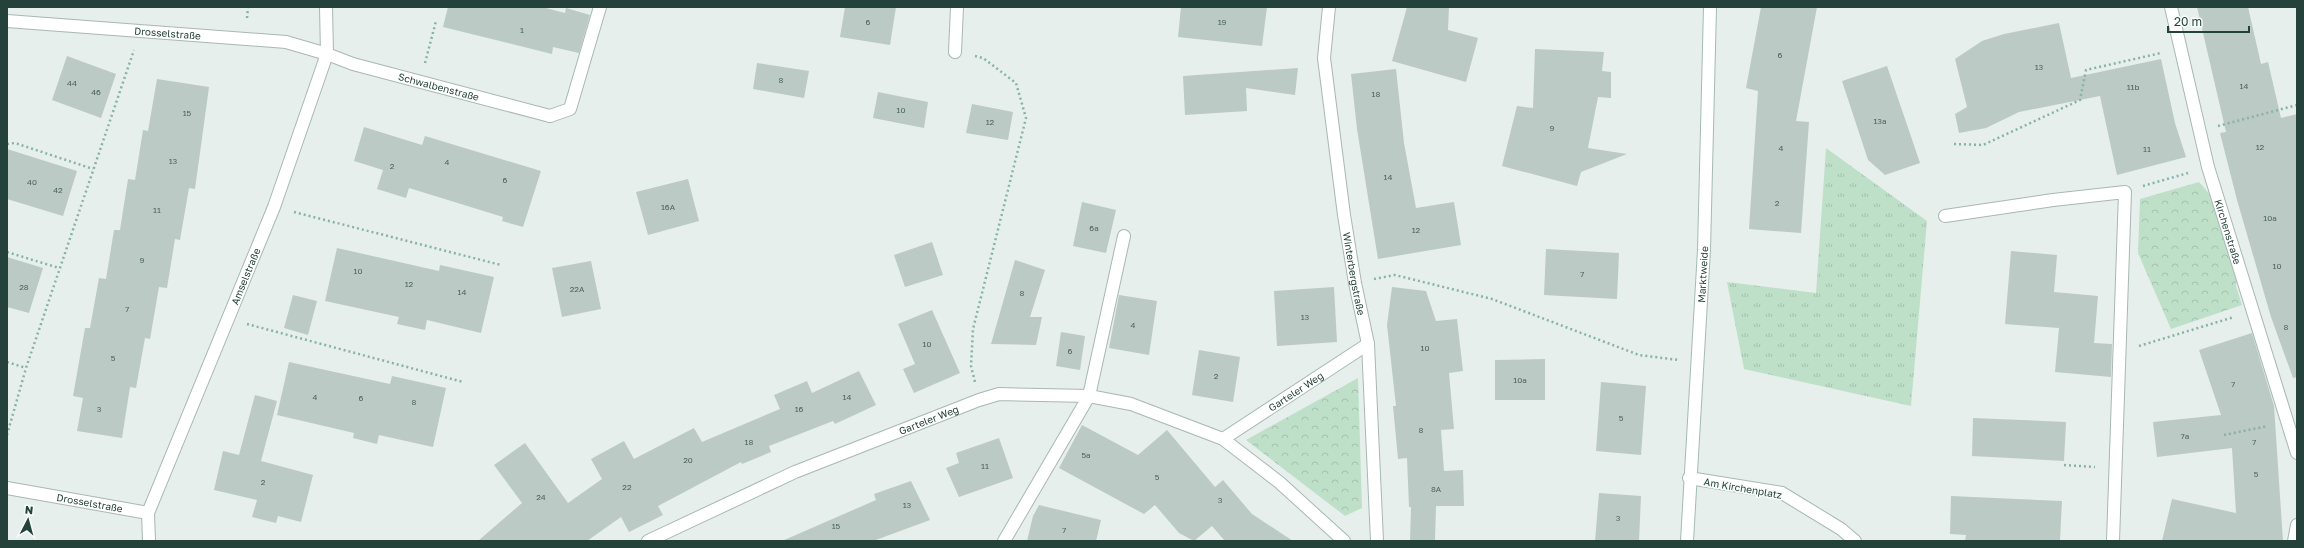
<svg xmlns="http://www.w3.org/2000/svg" width="2304" height="548" viewBox="0 0 2304 548" font-family="'Golos Text',sans-serif">
<style>
.grass{fill:url(#grass-tufts)}
.forest{fill:url(#forest-crowns)}
.building{fill:#bbcac4}
.lines{fill:none;stroke-linecap:round;stroke-linejoin:round}
.lane-casing{stroke:#a8b8b2;stroke-width:14}
.street-casing{stroke:#a8b8b2;stroke-width:14}
.secondary-casing{stroke:#a4bbb3;stroke-width:14}
.path{stroke:#86b3a5;stroke-width:2.5;stroke-dasharray:2 3;stroke-linecap:butt}
.lane{stroke:#fff;stroke-width:12}
.street{stroke:#fff;stroke-width:12}
.secondary{stroke:#fff;stroke-width:12}
.labels{text-anchor:middle;stroke-width:3.5;stroke-linejoin:round;paint-order:stroke}
.number-label{font-size:8px;fill:#4a645c}
.street-label{font-size:10px;fill:#24423a;stroke:#f7fbf9}
</style>
<defs>
<pattern id="grass-tufts" width="24" height="20" patternUnits="userSpaceOnUse"><rect width="24" height="20" fill="#bfe0c8"/><path d="M3 7l-1-3M5 7V3M7 7l1-3M15 17l-1-3M17 17v-4M19 17l1-3" fill="none" stroke="#a4c1ad"/></pattern>
<pattern id="forest-crowns" width="20" height="18" patternUnits="userSpaceOnUse"><rect width="20" height="18" fill="#bfe0c8"/><path d="M2 6a3 3 0 1 1 6 0M12 15a3 3 0 1 1 6 0" fill="none" stroke="#a4c1ad"/></pattern>
</defs>
<rect width="100%" height="100%" fill="#e6efeb"/>
<!-- grass -->
<path class="grass" d="M1826,148L1927,221L1911,406L1744,369L1727,282L1816,293Z"/>
<!-- forest -->
<path class="forest" d="M2199,182L2213,198L2237,274L2236,286L2242,305L2171,329L2138,253L2140,199Z
M1358,378L1362,508L1345,516L1246,440Z"/>
<!-- building -->
<path class="building" d="M448,7H542L565,13L566,8L590,15L579,53L553,47L552,54L443,27Z
M845,7H896L890,45L840,37Z
M1181,7H1267L1262,46L1178,37Z
M1407,7H1449L1448,30L1478,38L1466,82L1392,61Z
M1761,7H1817L1796,121L1809,122L1801,233L1749,229L1758,91L1746,88Z
M2197,7H2248L2261,64L2268,62L2281,118L2297,114V377L2293,378L2271,317L2237,200L2220,133L2226,132Z
M2059,23L2071,78L2161,59L2175,123L2186,157L2117,175L2100,96L2019,112L1986,128L1959,133L1955,114L1967,107L1955,59L1982,41L2004,34Z
M1535,49L1604,52L1602,71L1611,72V98L1598,97L1588,148L1627,154L1581,172L1577,186L1502,166L1517,106L1533,108Z
M67,56L116,74L101,118L52,100Z
M757,63L809,71L804,98L753,89Z
M1887,66L1920,163L1885,175L1868,160L1842,81Z
M1298,68L1295,95L1246,88L1247,111L1185,115L1183,76Z
M1396,69L1404,143L1416,208L1454,202L1461,245L1378,259L1357,129L1351,74Z
M157,79L209,87L195,189L189,188L180,240L175,239L167,288L159,287L150,339L145,338L136,388L130,387L122,438L77,431L83,398L73,396L85,328H90L99,278L106,279L114,230H120L128,179L135,180L143,130L148,131Z
M878,92L928,102L924,128L873,118Z
M972,104L1013,112L1008,140L966,133Z
M364,127L422,145L425,136L541,171L523,227L502,221L503,217L409,188L406,198L377,189L383,170L354,161Z
M7,149L77,171L63,216L7,199Z
M688,179L699,221L648,235L636,192Z
M1082,202L1116,210L1106,253L1073,246Z
M932,242L943,275L905,287L894,255Z
M337,248L439,271L440,265L494,277L481,333L427,320L425,330L397,324L399,317L325,301Z
M1546,249L1619,253L1617,299L1544,295Z
M2011,251L2057,255L2054,292L2098,296L2094,343L2112,344L2111,377L2055,372L2059,328L2005,324Z
M7,257L43,268L29,313L7,307Z
M1015,260L1045,270L1030,317H1042L1036,345L991,344Z
M591,261L601,309L562,317L552,268Z
M1334,287L1337,342L1277,346L1274,291Z
M1392,287L1426,291L1436,321L1457,319L1463,371L1449,373L1454,429L1441,430L1444,471L1463,470L1464,506H1436L1435,541H1410L1411,507H1409L1407,458L1398,459L1393,406H1396L1387,325Z
M293,295L317,301L308,335L284,328Z
M1119,295L1157,301L1149,355L1109,348Z
M932,310L960,373L914,393L903,369L915,364L898,324Z
M1061,332L1085,336L1080,370L1056,366Z
M2252,333L2274,406L2283,541H2162L2172,499L2236,513L2232,448L2157,457L2153,422L2221,415L2199,350Z
M1199,350L1240,357L1233,402L1192,395Z
M1545,359V400H1495V360Z
M289,362L390,384L392,376L446,388L433,447L379,435L377,444L353,438L354,433L277,415Z
M859,371L876,405L835,424L833,421L769,446L771,452L742,464L741,462L658,506L663,515L629,532L621,517L587,541H478L522,503L494,465L525,443L568,503L602,479L591,459L624,441L634,459L694,428L702,442L780,409L774,395L807,381L812,393Z
M1601,382L1646,386L1641,455L1596,451Z
M255,395L277,401L261,461L313,475L301,522L278,516L276,523L252,517L257,500L214,490L223,451L239,455Z
M1973,418L2066,422L2064,461L1972,456Z
M1082,425L1138,455L1167,430L1215,487L1223,480L1252,514L1293,541H1225L1212,526L1194,541L1179,533L1155,505L1144,514L1059,468Z
M999,438L1013,478L959,497L946,468L959,463L956,453Z
M911,481L930,520L873,541H782L876,500L874,494Z
M1599,493L1641,496L1639,541H1595Z
M1951,496L2062,501L2060,541H1965L1966,535L1950,534Z
M1039,505L1101,520L1096,541H1027L1033,516Z"/>
<g class="lines">
<!-- lane casing -->
<g class="lane-casing">
<path id="lane" d="M550,116L570,109L600,7
M1945,216L2053,200L2125,192L2113,541
M1004,541L1089,396L1124,236"/>
</g>
<!-- street casing -->
<g class="street-casing">
<g id="street">
<path id="s1" d="M1329,7L1324,58L1344,215L1355,283L1368,344L1377,541"/>
<path id="s2" d="M2171,7L2208,167L2297,453"/>
<path id="s3" d="M7,21L286,42L327,54L353,64L550,116"/>
<path d="M955,52L957,7"/>
<path id="s4" d="M1223,439L1368,344"/>
<path d="M1689,478L1782,493L1841,529L1855,541"/>
<path id="s5" d="M7,488L148,513"/>
<path id="s6" d="M149,541L148,513L274,207L327,54L326,7"/>
<path id="s7" d="M648,541L795,472L979,400L999,394L1089,396L1131,404L1223,439L1279,482L1344,541"/>
<path d="M2294,541L2297,525"/>
</g>
</g>
<!-- secondary casing -->
<g class="secondary-casing">
<g id="secondary">
<path id="s8" d="M1687,541L1704,250L1710,7"/>
</g>
</g>
<!-- path -->
<path class="path" d="M247,18L248,7
M975,56L983,58L1016,83L1026,118L973,329L971,366L975,382
M425,63L436,21
M2218,126L2297,105
M7,144L15,143L93,169
M1954,144L1983,145L2080,100L2086,70L2161,53
M2143,186L2188,173
M294,212L501,265
M7,252L59,268
M1374,279L1395,275L1492,299L1639,355L1679,360
M247,324L463,382
M2139,346L2234,317
M7,362L26,368
M7,435L26,368L134,50
M2224,435L2268,426
M2064,465L2095,467"/>
<!-- lane -->
<use href="#lane" class="lane"/>
<!-- street -->
<use href="#street" class="street"/>
<!-- secondary -->
<use href="#secondary" class="secondary"/>
</g>
<g class="labels">
<!-- number labels -->
<g class="number-label">
<text x="868" y="25">6</text>
<text x="1222" y="25">19</text>
<text x="522" y="33">1</text>
<text x="1780" y="58">6</text>
<text x="2039" y="70">13</text>
<text x="781" y="83">8</text>
<text x="72" y="86">44</text>
<text x="2244" y="89">14</text>
<text x="2133" y="90">11b</text>
<text x="96" y="95">46</text>
<text x="1376" y="97">18</text>
<text x="901" y="113">10</text>
<text x="187" y="116">15</text>
<text x="1880" y="124">13a</text>
<text x="990" y="125">12</text>
<text x="1552" y="131">9</text>
<text x="2260" y="150">12</text>
<text x="1781" y="151">4</text>
<text x="2147" y="152">11</text>
<text x="173" y="164">13</text>
<text x="447" y="165">4</text>
<text x="392" y="169">2</text>
<text x="1388" y="180">14</text>
<text x="505" y="183">6</text>
<text x="32" y="185">40</text>
<text x="58" y="193">42</text>
<text x="1777" y="206">2</text>
<text x="668" y="210">16A</text>
<text x="157" y="213">11</text>
<text x="2270" y="221">10a</text>
<text x="1094" y="231">6a</text>
<text x="1416" y="233">12</text>
<text x="142" y="263">9</text>
<text x="2277" y="269">10</text>
<text x="358" y="274">10</text>
<text x="1582" y="277">7</text>
<text x="409" y="287">12</text>
<text x="24" y="290">28</text>
<text x="577" y="292">22A</text>
<text x="462" y="295">14</text>
<text x="1022" y="296">8</text>
<text x="127" y="312">7</text>
<text x="1305" y="320">13</text>
<text x="1133" y="328">4</text>
<text x="2286" y="330">8</text>
<text x="927" y="347">10</text>
<text x="1425" y="351">10</text>
<text x="1070" y="354">6</text>
<text x="113" y="361">5</text>
<text x="1216" y="379">2</text>
<text x="1520" y="383">10a</text>
<text x="2233" y="387">7</text>
<text x="315" y="400">4</text>
<text x="847" y="400">14</text>
<text x="361" y="401">6</text>
<text x="414" y="405">8</text>
<text x="99" y="412">3</text>
<text x="799" y="412">16</text>
<text x="1621" y="421">5</text>
<text x="1421" y="433">8</text>
<text x="2185" y="439">7a</text>
<text x="749" y="445">18</text>
<text x="2254" y="445">7</text>
<text x="1086" y="458">5a</text>
<text x="688" y="463">20</text>
<text x="985" y="469">11</text>
<text x="2256" y="477">5</text>
<text x="1157" y="480">5</text>
<text x="263" y="485">2</text>
<text x="627" y="490">22</text>
<text x="1436" y="492">8A</text>
<text x="541" y="500">24</text>
<text x="1220" y="503">3</text>
<text x="907" y="508">13</text>
<text x="1618" y="521">3</text>
<text x="836" y="529">15</text>
<text x="1064" y="533">7</text>
</g>
<!-- street labels -->
<g class="street-label">
<text dy="4" stroke="none"><textPath href="#s3" startOffset="161">Drosselstraße</textPath></text>
<text dy="4" stroke="none"><textPath href="#s3" startOffset="439">Schwalbenstraße</textPath></text>
<text dy="4" stroke="none"><textPath href="#s2" startOffset="232">Kirchenstraße</textPath></text>
<text dy="4" stroke="none"><textPath href="#s1" startOffset="269">Winterbergstraße</textPath></text>
<text dy="4" stroke="none"><textPath href="#s8" startOffset="267">Marktweide</textPath></text>
<text dy="4" stroke="none"><textPath href="#s6" startOffset="284">Amselstraße</textPath></text>
<text dy="4" stroke="none"><textPath href="#s4" startOffset="87">Garteler Weg</textPath></text>
<text dy="4" stroke="none"><textPath href="#s7" startOffset="306">Garteler Weg</textPath></text>
<text transform="translate(1743 488) rotate(10)" y="4">Am Kirchenplatz</text>
<text dy="4" stroke="none"><textPath href="#s5" startOffset="84">Drosselstraße</textPath></text>
</g>
</g>
<!-- border -->
<rect width="2304" height="548" fill="none" stroke="#24423a" stroke-width="16"/>
<!-- north arrow -->
<g transform="translate(28 520) rotate(6)" stroke="#f7fbf9" stroke-width="3" paint-order="stroke">
<path d="M0-3L7 15L0 10L-7 15Z" fill="#24423a"/>
<text y="-6" font-size="11" font-weight="bold" text-anchor="middle" fill="#24423a">N</text>
</g>
<!-- scale -->
<path d="M2168 26v6h81v-6" fill="none" stroke="#24423a" stroke-width="2"/>
<text x="2174" y="26" font-size="12" fill="#24423a" stroke="#f7fbf9" stroke-width="3" paint-order="stroke">20 m</text>
</svg>
